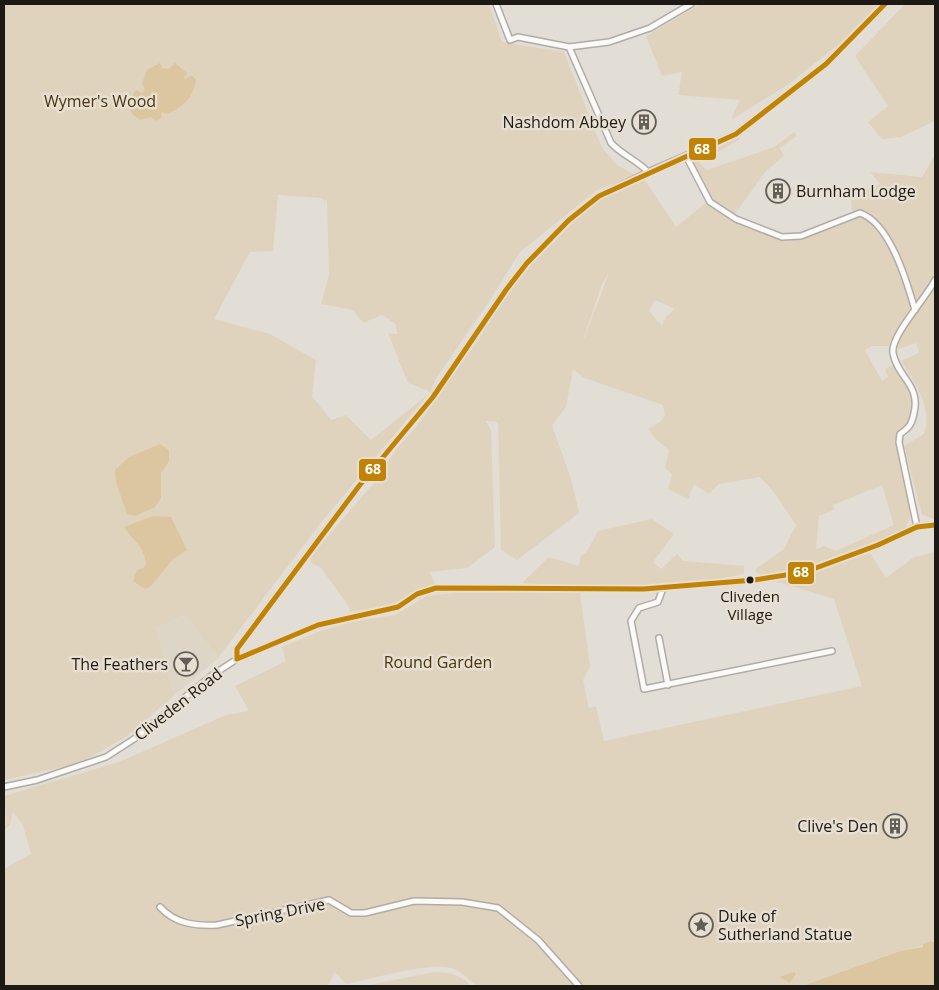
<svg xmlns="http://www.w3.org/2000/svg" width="939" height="990" viewBox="0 0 939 990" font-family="'Open Sans',sans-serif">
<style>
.built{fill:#ddd6c6}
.green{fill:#dfd3bd;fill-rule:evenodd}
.water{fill:#dbc69f}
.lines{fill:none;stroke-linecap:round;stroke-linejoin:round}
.minor-casing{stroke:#afaca6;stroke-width:8}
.minor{stroke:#fbfaf9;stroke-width:5}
.bus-1-casing{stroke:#e7dfd1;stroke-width:9}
.bus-1{stroke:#c08305;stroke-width:5}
.bus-dot{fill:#1d1a15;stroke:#e7dfd1;stroke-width:2}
.labels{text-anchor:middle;stroke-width:5;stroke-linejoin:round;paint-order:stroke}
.bus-label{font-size:15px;fill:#1d1a15;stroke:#e7dfd1}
.park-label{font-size:16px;fill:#4a360c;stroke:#e7dfd1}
.poi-label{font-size:16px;fill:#1d1a15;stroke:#e7dfd1;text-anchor:end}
.street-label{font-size:16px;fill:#1d1a15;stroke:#e7dfd1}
.line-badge{stroke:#e7dfd1;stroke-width:2}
.badge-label{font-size:14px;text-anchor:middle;font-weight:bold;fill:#fff}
</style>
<rect width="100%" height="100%" fill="#e2ded6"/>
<!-- built -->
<path class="built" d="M185,615L218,658L175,695L156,628Z"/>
<!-- green -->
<path class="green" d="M4,4H489L502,42L564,52L602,148L617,165L635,175L597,190L520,252L488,303L435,380L431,391L323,520L218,658L185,615L156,628L175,695L126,737L80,763L4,780ZM278,195L321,198L327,201L329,275L321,304L353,310L363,323L382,315L396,324L397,334L388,333L408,383L431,392L371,440L346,415L331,420L312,396L316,360L270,334L214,319L250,252L273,251Z
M700,4H890L786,86L731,120L740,100L678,95L682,72L662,76L646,36Z
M905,4H935V121L901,137L882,139L868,122L888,106L855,56Z
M794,132L797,136L780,148L784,156L765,172L735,214L714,201L693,166L692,162L694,158L738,136L740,139L699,163L707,170L774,147Z
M935,155V272L916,303L896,250L874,215L868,212L852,211L851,198L880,184L870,172L922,177Z
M644,179L676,227L708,201V205L779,239L792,241L857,216L867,217L889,246L911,306L891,346H872L865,350L882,381L888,377L885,369L893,365C905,382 922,405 906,425C901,431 898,433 895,441C898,468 922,504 904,530L806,569L760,575L756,572V569L784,549L796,525L773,491L760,477L719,484L709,494L694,484L688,499L668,489L672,474L665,468L669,450L658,441L648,429L660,422L665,416L663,405L584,378L573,369L566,407L552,425L572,482L579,513L517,560L501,550L498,422L486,421L491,430L495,547L467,568L430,572L436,587L424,590L390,605L350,612L349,607L321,568L311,563L310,557L374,483L397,448L416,427L478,340L513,284L533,259L578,216L601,198ZM609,273L579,352L602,284ZM655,300L675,309L666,317L662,326L649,311ZM882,485L894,525L836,551L824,546L816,549L819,516L834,510L833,505Z
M935,286V519L922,515L904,446L924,434C933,408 915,382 901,361L919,353L916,343L895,350L905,329Z
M652,519L674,534L653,562L661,569L677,554L683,561L744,566V574L657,592L640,593L522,583L549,557L579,566L581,556L586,553L598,531Z
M869,551L886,578L914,557L935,552V943L900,951L802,986H476C469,979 461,971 451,968C427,962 372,979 346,984L335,972L328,986H4V869L31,854L23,825L13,812L10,825L4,830L6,823L4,796L119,762L226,715L249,711L235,686L286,661L282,647L318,632L350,622L395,615L427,596L454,593H580L590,666L583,680L589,708L596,706L604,741L862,686L834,599L775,581L808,575Z
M435,972C449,972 462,975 471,986H364Z"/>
<!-- water -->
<path class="water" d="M160,63L162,68L169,69L175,63L188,74L184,76L185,79L192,76L196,80C192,99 185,105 168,114L161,112L162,117L156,121L151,117L140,120L132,114L127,103L136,90L142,93L145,90L142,83L147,70Z
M160,444L169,450V461L161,473V498L155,507L135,516L127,514C123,499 115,486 115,470L129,457Z
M153,516L171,517L187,550L173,559L151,586L145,589L133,581L137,570L145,567C148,549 133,541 124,527Z
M931,941L935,943V986H802L900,951L923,947V944Z
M794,972L796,974L790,983L779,977Z"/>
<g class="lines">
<!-- minor casing -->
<g class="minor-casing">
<path id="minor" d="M496,4L510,40L518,37L569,47L611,143C622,155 637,160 648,172
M569,47L609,42L650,28L691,4
M686,156L710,202L736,219L782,237L801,236L860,213C890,223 907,282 915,310
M917,527L899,442L900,434C909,428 912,424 914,413C921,385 897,377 893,353C890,336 927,297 935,280
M663,588L658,602L639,608L631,621L644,689L832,651
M659,638L668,685
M237,659V649L359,486L433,397L506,290L527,263L569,220L599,196L648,172L736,134L826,64L885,4
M4,787L37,780L106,757L134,739L211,676L237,659L318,625L398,607L417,594L436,588L644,589L754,580L805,572L878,545L917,527L935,525
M160,907C175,924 196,926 217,925L329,900L351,913H365L414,901L462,902L498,908L538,940L579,986"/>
</g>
<!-- minor -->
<use href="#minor" class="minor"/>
<!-- bus-1 casing -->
<g class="bus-1-casing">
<path id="bus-1" d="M237,659V649L359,486L433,397L506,290L527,263L569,220L599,196L736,134L826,64L885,4
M237,659L318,625L398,607L417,594L436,588L644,589L754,580L805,572L878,545L917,527L935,525"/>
</g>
<!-- bus-1 -->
<use href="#bus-1" class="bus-1"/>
</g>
<!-- icons -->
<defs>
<g id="building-ring" transform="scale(1.25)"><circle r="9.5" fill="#e7dfd1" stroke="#625f59" stroke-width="1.5"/><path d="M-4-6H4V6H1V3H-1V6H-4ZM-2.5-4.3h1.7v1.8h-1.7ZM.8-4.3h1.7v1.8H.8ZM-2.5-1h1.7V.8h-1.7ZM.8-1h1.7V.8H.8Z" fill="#625f59"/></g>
<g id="bar-ring" transform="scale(1.25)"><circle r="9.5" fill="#e7dfd1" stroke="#625f59" stroke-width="1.5"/><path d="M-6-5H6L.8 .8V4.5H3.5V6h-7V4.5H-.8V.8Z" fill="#625f59"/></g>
<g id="sight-ring" transform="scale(1.25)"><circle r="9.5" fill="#e7dfd1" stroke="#625f59" stroke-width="1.5"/><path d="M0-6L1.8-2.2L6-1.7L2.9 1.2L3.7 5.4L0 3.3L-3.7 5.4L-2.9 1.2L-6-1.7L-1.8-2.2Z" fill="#625f59"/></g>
</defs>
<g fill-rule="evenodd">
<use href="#building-ring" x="644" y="122"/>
<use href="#building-ring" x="778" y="191"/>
<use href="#bar-ring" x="186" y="664"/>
<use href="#building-ring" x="895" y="826"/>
<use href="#sight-ring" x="701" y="925"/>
</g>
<!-- markers -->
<circle class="bus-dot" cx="750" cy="580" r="4.5"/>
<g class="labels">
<!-- bus labels -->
<g class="bus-label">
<text x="750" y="602">Cliveden<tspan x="750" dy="18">Village</tspan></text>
</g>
<!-- park labels -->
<g class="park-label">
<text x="100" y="107">Wymer's Wood</text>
<text x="438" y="668">Round Garden</text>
</g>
<!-- poi labels -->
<g class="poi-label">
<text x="626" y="128">Nashdom Abbey</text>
<text x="796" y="197" text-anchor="start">Burnham Lodge</text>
<text x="168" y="670">The Feathers</text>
<text x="878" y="832">Clive's Den</text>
<text x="718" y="922" text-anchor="start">Duke of<tspan x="718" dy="18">Sutherland Statue</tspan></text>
</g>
<!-- street labels -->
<g class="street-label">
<text transform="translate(178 704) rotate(-38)" y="6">Cliveden Road</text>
<text transform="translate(280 912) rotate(-11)" y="6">Spring Drive</text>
</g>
</g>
<g class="line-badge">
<rect x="688" y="137" width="29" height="24" rx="5" fill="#c08305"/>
<rect x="358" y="458" width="29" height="24" rx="5" fill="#c08305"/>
<rect x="787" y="561" width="28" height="24" rx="5" fill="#c08305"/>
</g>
<g class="badge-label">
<text x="702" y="154">68</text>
<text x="373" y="474">68</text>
<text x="801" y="577">68</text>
</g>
<!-- border -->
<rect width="939" height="990" fill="none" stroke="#1d1a15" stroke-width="10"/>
</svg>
